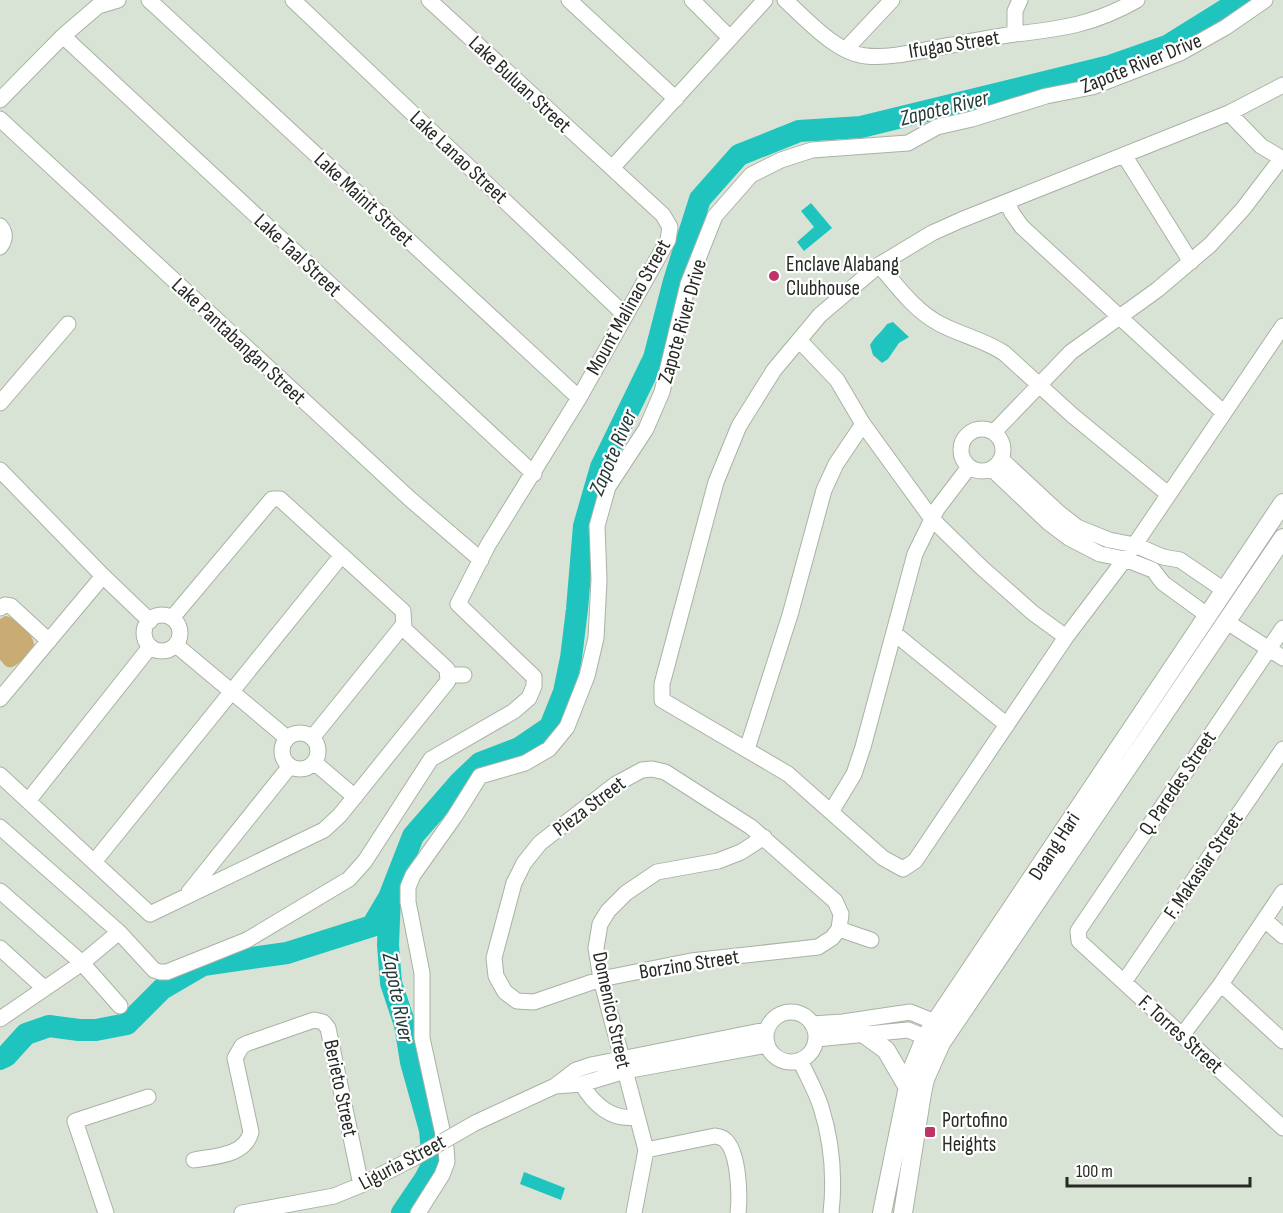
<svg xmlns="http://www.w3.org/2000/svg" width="1283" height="1213" viewBox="0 0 1283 1213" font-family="'Sofia Sans Condensed',sans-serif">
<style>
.green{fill:#c9ac73}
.water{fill:#1fc4bf}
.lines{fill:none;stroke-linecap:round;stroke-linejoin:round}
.river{stroke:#1fc4bf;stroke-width:22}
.minor-casing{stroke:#a8b2a5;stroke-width:17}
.major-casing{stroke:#a8b2a5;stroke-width:20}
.minor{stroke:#fff;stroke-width:15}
.major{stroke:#fff;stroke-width:18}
.minor-bridge-casing{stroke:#a8b2a5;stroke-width:17;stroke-linecap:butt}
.minor-bridge{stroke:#fff;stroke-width:15}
.poi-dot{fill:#bf3367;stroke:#fff;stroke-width:2}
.labels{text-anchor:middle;stroke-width:4.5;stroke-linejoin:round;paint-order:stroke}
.street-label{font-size:21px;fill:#262924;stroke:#fff}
.poi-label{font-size:21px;fill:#262924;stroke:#fff;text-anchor:start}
.water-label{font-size:22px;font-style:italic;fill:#223b39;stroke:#fff}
</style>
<rect width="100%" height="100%" fill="#d9e3d5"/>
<!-- green -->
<path class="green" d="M5,616C16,617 34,634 34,645C29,651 17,670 8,667C4,666 3,662 0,660V619Z"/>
<!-- water -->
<path class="water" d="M811,203L832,228L804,251L797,242L814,227L801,211Z
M893,322L909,337L899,343L888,359L882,363L873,355L870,345C875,336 881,333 887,324Z
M524,1172L565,1188L561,1200L520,1184Z"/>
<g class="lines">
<!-- river -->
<path class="river" d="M0,1059L6,1056L26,1034L49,1026L79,1030H96L127,1024L162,989L203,965L287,953L372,926L388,899
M402,1213L425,1179L433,1164L430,1130L411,1062L405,1025L391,983L388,945L390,895L413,836L460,782L480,763L519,748L550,727L564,692L571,658L577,609L584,526L601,467L654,358L674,281L700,199L739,155L799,131L861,127L1110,66L1167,46L1241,0"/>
<!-- minor casing -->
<g class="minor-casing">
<path id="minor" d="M149,0L579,398
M293,0L625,315
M429,0L612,168
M569,0L676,99
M692,0L729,37
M785,0C806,19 837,54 866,56C894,59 925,49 952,45C973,41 994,37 1015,34C1062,29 1095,24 1137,0
M1015,34V11L1020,0
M63,36L534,474
M846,49L892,0
M1283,85L1229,113L961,220L932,233L879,265L820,315L774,370L739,426L716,482L662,684V700L788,774L883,858L903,869L915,861L1066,637L1125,559L1283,326
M0,100L63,36L98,6L118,0
M1229,113L1261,146L1283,159
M0,119L410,499L481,560
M1124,155L1191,262
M1007,202L1012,213L1022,227L1224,413
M0,226C6,233 5,240 0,247
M879,265C897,286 915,311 940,324C961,335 984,340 1004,353L1072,415L1168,494
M799,340L837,380L863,424L932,519L981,567L1033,613L1066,637
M0,403L68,324
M961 450a21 21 0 1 1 42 0a21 21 0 1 1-42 0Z
M994,432L1071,352L1157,290L1210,245L1243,209L1281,159
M1001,459L1059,513L1077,527L1109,540L1135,545L1163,557L1180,560L1224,590
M992,469L1049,523L1069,538L1100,554L1125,559L1153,570L1163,583L1207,615
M0,470L103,576L150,621
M0,608L5,605L11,606L49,641
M144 633a18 18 0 1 1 36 0a18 18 0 1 1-36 0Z
M1227,622L1283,658
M1283,628L1078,931L1079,941L1283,1128
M894,633L1007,725
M176,645L287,738
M448,675H464
M0,699L103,576
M282 751a18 18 0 1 1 36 0a18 18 0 1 1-36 0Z
M312,738L404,624
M747,749L790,615L824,490L836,464L863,424
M314,762L355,797
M652,769L665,772L751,827L835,901L841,914L839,929L832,938L818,947L691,961L601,979L534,1002L517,1001L505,992L496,976L494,958L514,883L524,863L540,843L616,784L642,770Z
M0,775L150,914L324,830L340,815L448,681L447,669L404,629L403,611L280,499H272L172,618
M28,801L150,647
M831,812L854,774L863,747L915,554L937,509L969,467
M0,827L119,932L154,970L160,972H167L247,940L349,879L365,861L431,759L514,711L529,698L534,686V677L458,604L488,545L579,398L668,240L670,227L663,215L612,168L765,0
M94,862L342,555
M0,891L82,963L120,1006
M189,892L290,766
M1265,920L1283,936
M839,929L871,940
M0,948L44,988
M1124,982L1283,749
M1221,984L1283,1041
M766 1037a25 25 0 1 1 50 0a25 25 0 1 1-50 0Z
M0,1019L82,963L119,932
M812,1024L843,1022L910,1012L945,1026
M1183,1034L1221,984L1283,892
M816,1039L908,1030L935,1041
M800,1060C807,1076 816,1091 821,1107C832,1142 835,1177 831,1213
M582,1084C593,1104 612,1121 636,1117
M555,1086L582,1084L625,1071L767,1045
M475,1123L555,1086L576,1070L591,1065L766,1030
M646,1150L715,1136C717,1136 723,1138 724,1139C739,1150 740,1196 738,1213
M194,1160C215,1156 245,1156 251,1132L235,1058L242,1046L248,1043L314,1020L323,1022L328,1028L361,1185
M106,1213L75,1121L148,1097
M242,1213L334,1196L361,1185L414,1158
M418,1213L442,1175L447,1162L446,1148L422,1038V973L408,902V887L413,875L455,816L480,776L525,763L549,749L567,727L587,676L596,638L599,580L597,526L608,487L646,429L662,392L688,284L715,216L751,175L781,160L812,150L908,143L937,127L972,119L1046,96L1092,87L1180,53L1226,27L1265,0
M634,1213L646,1150L601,979L596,948L600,924L608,911L626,893L657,872L718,861L741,852L764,837"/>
</g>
<!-- major casing -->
<g class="major-casing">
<path id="major" d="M864,1034L886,1050L907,1086
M882,1213L911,1072L926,1036L1283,503
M903,1213L922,1093L925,1079L941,1043L1283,538"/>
</g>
<!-- minor -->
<use href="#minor" class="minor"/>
<!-- major -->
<use href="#major" class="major"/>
<!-- minor-bridge casing -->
<g class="minor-bridge-casing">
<path id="minor-bridge" d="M414,1158L475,1123"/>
</g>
<!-- minor-bridge -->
<use href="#minor-bridge" class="minor-bridge"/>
</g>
<!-- markers -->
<g class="poi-dot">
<circle cx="774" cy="276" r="6"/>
<rect x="924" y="1126" width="12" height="12" rx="3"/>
</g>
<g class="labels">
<!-- street labels -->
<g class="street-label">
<text transform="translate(954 44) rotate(-9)" y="7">Ifugao Street</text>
<text transform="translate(1141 63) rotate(-22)" y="7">Zapote River Drive</text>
<text transform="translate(520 84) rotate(43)" y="7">Lake Buluan Street</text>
<text transform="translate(459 157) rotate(43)" y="7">Lake Lanao Street</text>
<text transform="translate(364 199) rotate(43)" y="7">Lake Mainit Street</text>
<text transform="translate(298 255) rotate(43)" y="7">Lake Taal Street</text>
<text transform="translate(628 307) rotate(-61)" y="7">Mount Malinao Street</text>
<text transform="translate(682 321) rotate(-74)" y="7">Zapote River Drive</text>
<text transform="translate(239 341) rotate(43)" y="7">Lake Pantabangan Street</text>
<text transform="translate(1177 783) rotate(-56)" y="7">Q. Paredes Street</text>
<text transform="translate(589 806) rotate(-37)" y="7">Pieza Street</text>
<text transform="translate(1054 846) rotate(-57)" y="7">Daang Hari</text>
<text transform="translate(1203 865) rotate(-56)" y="7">F. Makasiar Street</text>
<text transform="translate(689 964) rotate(-9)" y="7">Borzino Street</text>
<text transform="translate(612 1010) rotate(78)" y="7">Domenico Street</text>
<text transform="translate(1181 1034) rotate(42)" y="7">F. Torres Street</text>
<text transform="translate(341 1088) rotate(78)" y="7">Berieto Street</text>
<text transform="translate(402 1162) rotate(-28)" y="7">Liguria Street</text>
</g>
<!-- poi labels -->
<g class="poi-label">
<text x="786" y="271">Enclave Alabang<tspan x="786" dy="24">Clubhouse</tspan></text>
<text x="942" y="1127">Portofino<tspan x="942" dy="24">Heights</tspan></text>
</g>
<!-- water labels -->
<g class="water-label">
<text transform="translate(944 107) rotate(-14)" y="8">Zapote River</text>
<text transform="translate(612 452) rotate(-67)" y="8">Zapote River</text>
<text transform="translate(399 997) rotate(79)" y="8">Zapote River</text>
</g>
</g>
<!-- scale -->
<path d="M1067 1177v9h183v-9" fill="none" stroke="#262924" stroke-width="3"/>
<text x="1076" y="1177" font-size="18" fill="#262924" stroke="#ffffff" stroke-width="4.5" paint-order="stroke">100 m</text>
</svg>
